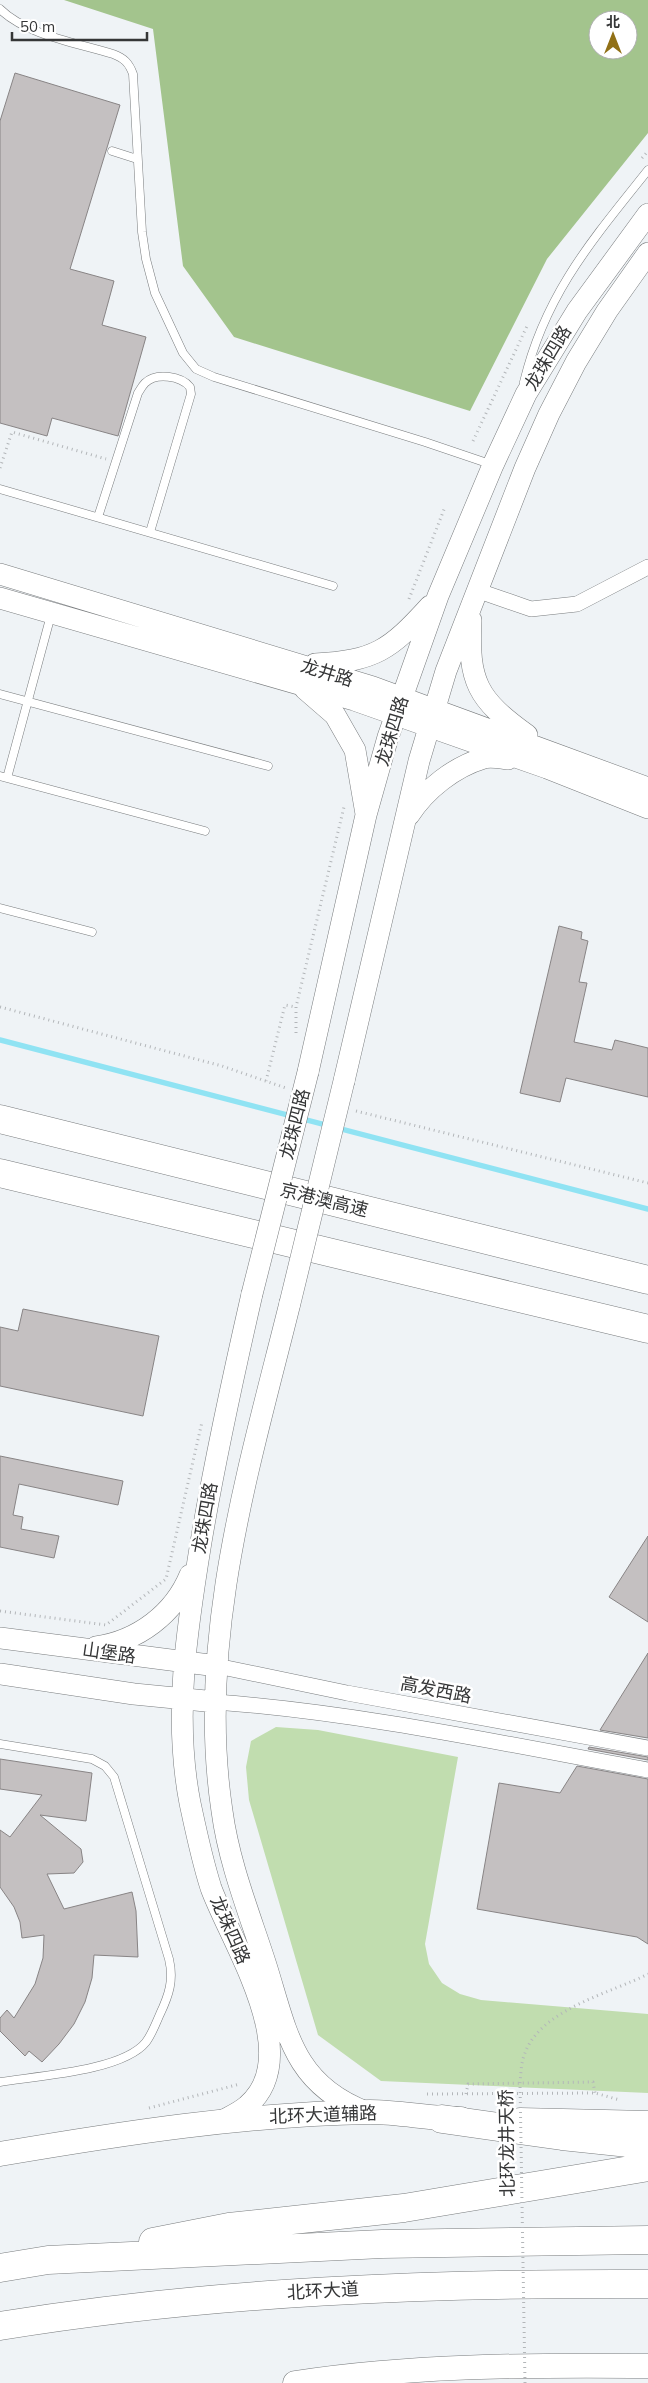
<svg xmlns="http://www.w3.org/2000/svg" width="648" height="2383" viewBox="0 0 648 2383" font-family="Mulish,'Noto Sans SC',sans-serif">
<style>
.green{fill:#c1ddaf}
.forest{fill:#a3c48d;fill-rule:evenodd}
.lines{fill:none;stroke-linecap:round;stroke-linejoin:round}
.stream{stroke:#90e3f3;stroke-width:5.5}
.building{fill:#c4c0c1;stroke:#888485}
.lane-casing{stroke:#797c7e;stroke-width:9}
.street-casing{stroke:#797c7e;stroke-width:16}
.secondary-casing{stroke:#797c7e;stroke-width:22}
.primary-casing{stroke:#797c7e;stroke-width:25}
.highway-casing{stroke:#797c7e;stroke-width:29}
.path{stroke:#b3b6b9;stroke-width:3;stroke-dasharray:1 4;stroke-linecap:butt}
.lane{stroke:#fff;stroke-width:8}
.street{stroke:#fff;stroke-width:15}
.secondary{stroke:#fff;stroke-width:21}
.primary{stroke:#fff;stroke-width:24}
.highway{stroke:#fff;stroke-width:28}
.secondary-bridge-casing{stroke:#797c7e;stroke-width:22;stroke-linecap:butt}
.path-bridge{stroke:#b3b6b9;stroke-width:3;stroke-dasharray:1 4;stroke-linecap:butt}
.secondary-bridge{stroke:#fff;stroke-width:21}
.labels{text-anchor:middle;stroke-width:5;stroke-linejoin:round;paint-order:stroke}
.street-label{font-size:18px;fill:#353637;stroke:#fff}
</style>
<rect width="100%" height="100%" fill="#eff3f6"/>
<!-- green -->
<path class="green" d="M276,1727L318,1730L458,1757L425,1944L429,1964L442,1983L460,1994L481,2000L648,2014V2093L381,2081L318,2035L249,1800L246,1767L251,1741Z"/>
<!-- forest -->
<path class="forest" d="M64,0H648V133L547,259L470,411L234,337L183,266L153,29ZM598,20H628V50H598Z"/>
<g class="lines">
<!-- stream -->
<path class="stream" d="M0,1040L648,1209"/>
</g>
<!-- building -->
<path class="building" d="M15,73L120,105L70,269L114,281L102,325L146,337L118,436L52,418L47,436L0,423V121Z
M559,926L582,932L581,939L588,941L579,982L587,983L574,1042L612,1050L615,1040L648,1048V1097L566,1078L560,1102L520,1093Z
M23,1309L159,1336L143,1416L0,1386V1327L18,1331Z
M0,1456L123,1481L118,1505L19,1484L13,1515L23,1517L21,1529L59,1536L54,1558L0,1547Z
M648,1536V1622L609,1597Z
M648,1653V1738L600,1730Z
M589,1747L648,1757V1760L588,1749Z
M0,1759L92,1773L86,1821L40,1815L81,1849L83,1862L74,1873L47,1874L64,1909L132,1892L136,1911L138,1957L94,1955L92,1978L85,2002L74,2024L59,2044L42,2062L29,2051L25,2056L0,2031V2018L7,2010L14,2018L35,1984L43,1958L44,1935L22,1938L20,1922L14,1907L0,1887V1830L10,1837L42,1795L0,1789Z
M577,1766L648,1779V1944L637,1937L477,1909L499,1783L560,1793Z"/>
<g class="lines">
<!-- lane casing -->
<g class="lane-casing">
<path id="lane" d="M0,9C26,35 78,43 113,54C124,58 129,63 133,74L142,232L146,259L155,293L183,353L196,369L214,377L425,442L493,465
M112,151L137,159
M524,382C545,294 593,239 648,170
M0,489L333,586
M98,517L138,393C140,390 142,386 145,383C156,372 181,376 190,387L191,394L150,532
M0,694L268,766
M0,776L205,831
M7,778L51,615
M0,908L92,932
M0,1744L92,1759L105,1766L114,1777L169,1959C174,1980 169,1995 160,2014C156,2023 152,2034 146,2042C123,2071 37,2076 0,2082"/>
</g>
<!-- street casing -->
<g class="street-casing">
<path id="street" d="M476,590L531,609L577,604L648,567
M217,1666L347,1693L648,1748
M216,1702C362,1713 505,1744 648,1770"/>
</g>
<!-- secondary casing -->
<g class="secondary-casing">
<path id="secondary" d="M0,574L373,687L648,788
M0,598L354,700L547,768L648,808
M471,620C468,682 477,699 527,735
M315,664C375,661 390,650 430,606
M305,689L335,715L355,750L366,814
M409,815C426,789 454,767 484,758C491,756 500,758 508,759
M308,1072L366,815L388,737L438,596L493,465L526,394L577,311L648,214
M344,1081L419,761L446,671L525,468L549,414L576,362L607,311L648,253
M290,1303C249,1468 196,1639 222,1811C229,1864 250,1915 266,1965C287,2032 293,2084 366,2112
M0,1638L217,1666
M96,1647C138,1641 174,1614 190,1575
M0,1674L134,1694L216,1702
M220,2122C229,2117 239,2113 247,2106C307,2056 231,1943 211,1888C202,1860 196,1831 190,1803C173,1716 187,1628 201,1542C215,1459 233,1377 252,1294"/>
</g>
<!-- primary casing -->
<g class="primary-casing">
<path id="primary" d="M520,2120L648,2123
M0,2154C123,2133 246,2114 370,2112C400,2112 431,2119 461,2119
M295,2383C411,2365 531,2365 648,2366"/>
</g>
<!-- highway casing -->
<g class="highway-casing">
<path id="highway" d="M0,1119L648,1280
M0,1173L648,1329
M442,2119L562,2136L648,2145
M153,2242L229,2227L404,2208L648,2167
M0,2268L48,2260L382,2244L648,2240
M0,2326C214,2291 431,2283 648,2284"/>
</g>
<!-- path -->
<path class="path" d="M642,158L648,151
M473,441L528,324
M0,468L12,432L106,459
M409,599L445,507
M0,1007L222,1066L286,1088
M296,1033V1007L344,807
M266,1081L285,1005L296,1007
M356,1111L648,1183
M0,1611L106,1625L166,1579L202,1422
M427,2094L595,2093L620,2100
M466,2094L468,2084L593,2082L595,2093
M149,2108L240,2084"/>
<!-- lane -->
<use href="#lane" class="lane"/>
<!-- street -->
<use href="#street" class="street"/>
<!-- secondary -->
<use href="#secondary" class="secondary"/>
<!-- primary -->
<use href="#primary" class="primary"/>
<!-- highway -->
<use href="#highway" class="highway"/>
<!-- secondary-bridge casing -->
<g class="secondary-bridge-casing">
<path id="secondary-bridge" d="M252,1294L308,1072
M290,1303L344,1081"/>
</g>
<!-- path-bridge -->
<path class="path-bridge" d="M525,2383L520,2083C521,2073 521,2062 525,2053C541,2009 611,1993 648,1974"/>
<!-- secondary-bridge -->
<use href="#secondary-bridge" class="secondary-bridge"/>
</g>
<g class="labels">
<!-- street labels -->
<g class="street-label">
<text transform="translate(548 358) rotate(-59)" y="6">龙珠四路</text>
<text transform="translate(327 673) rotate(17)" y="6">龙井路</text>
<text transform="translate(392 731) rotate(-73)" y="6">龙珠四路</text>
<text transform="translate(295 1124) rotate(-76)" y="6">龙珠四路</text>
<text transform="translate(324 1200) rotate(14)" y="6">京港澳高速</text>
<text transform="translate(205 1518) rotate(-80)" y="6">龙珠四路</text>
<text transform="translate(109 1653) rotate(8)" y="6">山堡路</text>
<text transform="translate(436 1690) rotate(11)" y="6">高发西路</text>
<text transform="translate(230 1930) rotate(66)" y="6">龙珠四路</text>
<text transform="translate(323 2115) rotate(-2)" y="6">北环大道辅路</text>
<text transform="translate(507 2143) rotate(-91)" y="6">北环龙井天桥</text>
<text transform="translate(323 2291) rotate(-3)" y="6">北环大道</text>
</g>
</g>
<!-- north arrow -->
<g transform="translate(613 35)"><circle r="24" fill="#ffffff" stroke="#aeafaf"/>
<path d="M0-4L9 19L0 12L-9 19Z" fill="#917016"/>
<text y="-8" font-size="14" font-weight="bold" text-anchor="middle" fill="#353637">北</text>
</g>
<!-- scale -->
<path d="M12 32v8h135v-8" fill="none" stroke="#353637" stroke-width="2.5"/>
<text x="20" y="32" font-size="15" fill="#353637" stroke="#ffffff" stroke-width="4" paint-order="stroke">50 m</text>
</svg>
